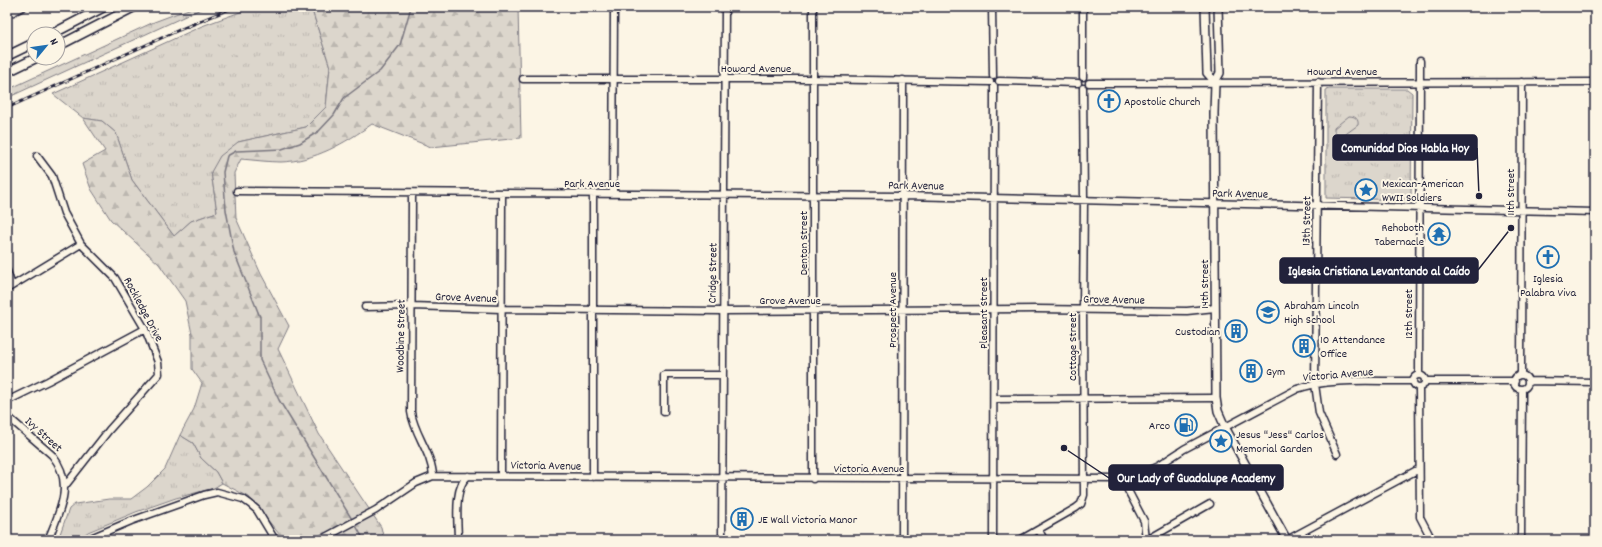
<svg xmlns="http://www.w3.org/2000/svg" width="1602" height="547" viewBox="0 0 1602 547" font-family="Dekko,sans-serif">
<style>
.grass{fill:url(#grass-tufts);stroke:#7f7c84}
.forest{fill:url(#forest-firs);stroke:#7f7c84}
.pitch{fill:#dcd6cc;stroke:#7f7c84}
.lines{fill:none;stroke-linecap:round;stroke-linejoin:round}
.stream{stroke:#78757e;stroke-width:1.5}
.minor-casing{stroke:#22223b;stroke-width:9}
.major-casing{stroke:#22223b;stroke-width:10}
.highway-casing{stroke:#22223b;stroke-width:11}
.minor{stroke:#fcf5e5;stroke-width:6}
.major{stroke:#fcf5e5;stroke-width:7}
.highway{stroke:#fcf5e5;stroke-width:8}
.rail-casing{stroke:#22223b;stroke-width:3}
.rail{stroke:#fcf5e5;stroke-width:1.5;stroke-dasharray:4.5;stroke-linecap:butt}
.labels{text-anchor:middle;stroke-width:4;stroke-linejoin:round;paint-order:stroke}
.street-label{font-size:12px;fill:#22223b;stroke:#fcf5e5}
.poi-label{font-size:12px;fill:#22223b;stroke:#fcf5e5;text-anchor:start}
.leader{fill:none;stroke:#22223b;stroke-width:1.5}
.callout-dot{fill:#22223b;stroke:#fcf5e5;stroke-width:1.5}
.callout{fill:#22223b;stroke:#22223b;stroke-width:1.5}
.callout-label{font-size:13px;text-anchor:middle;font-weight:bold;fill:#fff}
</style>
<defs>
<pattern id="grass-tufts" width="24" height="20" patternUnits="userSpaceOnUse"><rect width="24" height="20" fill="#dcd6cc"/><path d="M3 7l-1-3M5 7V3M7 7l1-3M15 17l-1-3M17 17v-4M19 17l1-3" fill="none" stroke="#bcb7b0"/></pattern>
<pattern id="forest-firs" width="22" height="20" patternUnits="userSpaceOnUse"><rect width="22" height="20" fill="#dcd6cc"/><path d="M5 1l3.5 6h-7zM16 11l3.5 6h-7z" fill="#bcb7b0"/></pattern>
</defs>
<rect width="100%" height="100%" fill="#fcf5e5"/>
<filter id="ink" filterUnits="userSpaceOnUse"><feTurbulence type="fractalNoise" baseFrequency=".025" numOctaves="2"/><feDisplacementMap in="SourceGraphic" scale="8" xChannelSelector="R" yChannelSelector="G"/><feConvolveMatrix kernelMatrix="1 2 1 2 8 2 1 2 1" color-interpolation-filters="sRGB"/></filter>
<g filter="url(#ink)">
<!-- grass -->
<path class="grass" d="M194,7H205L7,98V90L154,22Z
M254,7H311L330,67L326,107L306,127L238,142L211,172L217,212L191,221L174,236L132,180L116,133L102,121L83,118L53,94L202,26Z
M1329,89H1407L1412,93L1411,200L1326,198V90Z
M180,435L193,443L201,458L216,472L222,483L214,488L176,498L136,512L88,532L77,540H56L60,534L69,509L75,504L109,499H131L147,487L165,469Z"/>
<!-- forest -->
<path class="forest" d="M311,7H518L521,138L431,147L372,124C345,143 315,161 281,162C268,162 254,160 241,159L234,173L236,218L261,274L289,326L278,349L319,434L381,527L384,540H284L249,497L222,483L216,472L201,458L193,443L180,435L194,409L202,383L192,369V334L185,301L159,264L111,220L91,189L82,164L105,151L83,118L102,121L116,133L132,180L174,236L191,221L217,212L211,172L220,156L238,142L306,127L326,107L330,67Z"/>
<!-- pitch -->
<path class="pitch" d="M1349,116C1355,116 1359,119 1358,125L1343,136H1338L1334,131V128Z"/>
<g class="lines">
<!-- stream -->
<path class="stream" d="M353,521L279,400L260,360V317L234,252L226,210L223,172L227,156L236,151L282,149L300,143L319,131L334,115L344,98L380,71L400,45L411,7
M355,524L364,540"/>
<!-- minor casing -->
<g class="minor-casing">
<path id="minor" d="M813,7V479
M992,7L993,76
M1083,7V77
M7,15L23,7
M523,79H807L990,82
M999,81L1078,83
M1318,82L1315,384L1319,413L1337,454
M1089,83L1595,82
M37,156L52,176L64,213L81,244L115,278L145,329L158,362L159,374L109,430L65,486
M237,191L904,196L1595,212
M412,193L411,412C414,434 432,453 433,476
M613,194L614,7
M7,271L12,286
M7,289L81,244
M365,307L412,306L501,309L722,311L1037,309L1187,311L1215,308
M1413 381a6 6 0 1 1 12 0a6 6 0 1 1-12 0Z
M1419,375L1420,61
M1521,375L1522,82
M1514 382a7 7 0 1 1 14 0a7 7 0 1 1-14 0Z
M1425,381H1515
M1528,381L1595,382
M1419,388L1420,517L1432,540
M994,399L1216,398
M7,401L48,381L145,329
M664,412V375H722
M7,416L52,455C75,483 60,511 48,540
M501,476L502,193
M593,477V194
M1122,479L1144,521L1146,540
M1039,530L1044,540
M86,540L131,521L204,495L217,492L243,499L250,504L257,510L275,540
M320,540L376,510L416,483L433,476L1122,479L1140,474L1158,466L1184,449L1297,389C1332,377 1376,382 1413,381
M458,540C458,523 453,487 468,476
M722,540L725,7
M902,540L903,80
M993,540L994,86
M1020,540L1076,508L1081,504L1084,495L1083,310L1084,201L1083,88
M1147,540L1210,504
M1287,540L1419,469
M1521,540L1522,389"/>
</g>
<!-- major casing -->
<g class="major-casing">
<path id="major" d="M1205,7L1207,73L1215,82
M1218,7L1220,73L1215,82L1214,113L1216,398L1218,411L1225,427L1287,540"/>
</g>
<!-- highway casing -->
<g class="highway-casing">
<path id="highway" d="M52,34L104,7
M58,46L134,7
M7,56L34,43
M7,72L36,58"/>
</g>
<!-- minor -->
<use href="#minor" class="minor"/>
<!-- major -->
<use href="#major" class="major"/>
<!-- highway -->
<use href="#highway" class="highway"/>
<!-- rail casing -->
<g class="rail-casing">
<path id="rail" d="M7,108L179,30L234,7"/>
</g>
<!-- rail -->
<use href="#rail" class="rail"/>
</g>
</g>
<!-- icons -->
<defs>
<g id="church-ring" transform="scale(1.15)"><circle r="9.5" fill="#fcf5e5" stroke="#1f6fb2" stroke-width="1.5"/><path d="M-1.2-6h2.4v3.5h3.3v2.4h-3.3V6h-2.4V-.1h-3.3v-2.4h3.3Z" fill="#1f6fb2"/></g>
<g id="sight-ring" transform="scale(1.15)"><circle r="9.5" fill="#fcf5e5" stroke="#1f6fb2" stroke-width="1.5"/><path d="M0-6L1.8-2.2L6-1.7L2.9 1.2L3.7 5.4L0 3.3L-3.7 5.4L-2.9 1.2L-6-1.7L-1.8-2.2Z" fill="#1f6fb2"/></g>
<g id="temple-ring" transform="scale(1.15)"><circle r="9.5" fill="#fcf5e5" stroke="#1f6fb2" stroke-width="1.5"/><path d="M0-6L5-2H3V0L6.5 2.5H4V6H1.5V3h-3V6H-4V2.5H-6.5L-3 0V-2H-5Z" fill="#1f6fb2"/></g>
<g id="school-ring" transform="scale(1.15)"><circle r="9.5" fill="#fcf5e5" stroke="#1f6fb2" stroke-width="1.5"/><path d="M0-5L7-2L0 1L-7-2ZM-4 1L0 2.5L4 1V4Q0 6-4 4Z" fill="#1f6fb2"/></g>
<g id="building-ring" transform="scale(1.15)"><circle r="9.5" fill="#fcf5e5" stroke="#1f6fb2" stroke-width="1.5"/><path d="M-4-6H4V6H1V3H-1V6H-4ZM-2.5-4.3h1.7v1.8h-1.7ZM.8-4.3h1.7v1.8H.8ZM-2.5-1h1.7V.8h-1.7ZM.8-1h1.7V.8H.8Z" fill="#1f6fb2"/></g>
<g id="fuel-ring" transform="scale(1.15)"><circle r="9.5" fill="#fcf5e5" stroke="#1f6fb2" stroke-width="1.5"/><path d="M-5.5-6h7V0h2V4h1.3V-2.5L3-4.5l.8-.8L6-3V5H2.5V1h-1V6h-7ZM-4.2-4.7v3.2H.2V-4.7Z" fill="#1f6fb2"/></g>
</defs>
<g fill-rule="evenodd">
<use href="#church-ring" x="1109" y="101"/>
<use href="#sight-ring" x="1366" y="190"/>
<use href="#temple-ring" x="1439" y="234"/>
<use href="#church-ring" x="1548" y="257"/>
<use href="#school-ring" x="1268" y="312"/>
<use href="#building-ring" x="1236" y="331"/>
<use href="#building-ring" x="1304" y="346"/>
<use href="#building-ring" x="1251" y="371"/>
<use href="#fuel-ring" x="1186" y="425"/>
<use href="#sight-ring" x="1221" y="441"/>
<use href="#building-ring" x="742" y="519"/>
</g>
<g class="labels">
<!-- street labels -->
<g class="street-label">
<text x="756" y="72">Howard Avenue</text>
<text x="1342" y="75">Howard Avenue</text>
<text x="592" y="187">Park Avenue</text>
<text transform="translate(916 185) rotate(1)" y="4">Park Avenue</text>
<text transform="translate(1510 192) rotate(-90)" y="4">11th Street</text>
<text transform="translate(1240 193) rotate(1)" y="4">Park Avenue</text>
<text transform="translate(1306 221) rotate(-89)" y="4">13th Street</text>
<text transform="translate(803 243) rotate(-90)" y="4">Denton Street</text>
<text transform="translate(712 273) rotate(-89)" y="4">Cridge Street</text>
<text transform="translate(1204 284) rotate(-90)" y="4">14th Street</text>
<text transform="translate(466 297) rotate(2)" y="4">Grove Avenue</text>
<text transform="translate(1114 299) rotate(1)" y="4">Grove Avenue</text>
<text x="790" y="304">Grove Avenue</text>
<text transform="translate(144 309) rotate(62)" y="4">Rockledge Drive</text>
<text transform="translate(892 310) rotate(-90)" y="4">Prospect Avenue</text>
<text transform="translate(983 313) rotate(-90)" y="4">Pleasant Street</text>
<text transform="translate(1408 314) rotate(-90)" y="4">12th Street</text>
<text transform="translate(400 336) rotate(-89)" y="4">Woodbine Street</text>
<text transform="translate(1072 347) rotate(-90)" y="4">Cottage Street</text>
<text transform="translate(1338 374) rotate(-5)" y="4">Victoria Avenue</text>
<text transform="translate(44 434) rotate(42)" y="4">Ivy Street</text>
<text transform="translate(546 465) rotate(1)" y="4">Victoria Avenue</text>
<text x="869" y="472">Victoria Avenue</text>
</g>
<!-- poi labels -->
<g class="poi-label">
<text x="1124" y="105">Apostolic Church</text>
<text x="1382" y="187">Mexican-American<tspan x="1382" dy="14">WWII Soldiers</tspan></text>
<text x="1424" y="231" text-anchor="end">Rehoboth<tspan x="1424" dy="14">Tabernacle</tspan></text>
<text x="1548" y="282" text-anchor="middle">Iglesia<tspan x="1548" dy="14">Palabra Viva</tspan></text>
<text x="1284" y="309">Abraham Lincoln<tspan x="1284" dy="14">High School</tspan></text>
<text x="1220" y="335" text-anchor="end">Custodian</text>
<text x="1320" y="343">10 Attendance<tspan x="1320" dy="14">Office</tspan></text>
<text x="1266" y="375">Gym</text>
<text x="1170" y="429" text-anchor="end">Arco</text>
<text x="1236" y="438">Jesus "Jess" Carlos<tspan x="1236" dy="14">Memorial Garden</tspan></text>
<text x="758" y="523">JE Wall Victoria Manor</text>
</g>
</g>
<!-- callouts -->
<path class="leader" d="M1479 196L1477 148M1511 228L1478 270M1064 448L1109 478"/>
<g class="callout-dot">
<circle cx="1479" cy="196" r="4"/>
<circle cx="1511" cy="228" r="4"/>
<circle cx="1064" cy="448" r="4"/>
</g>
<g class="callout">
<rect x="1333" y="135" width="144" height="25" rx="4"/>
<rect x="1280" y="258" width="198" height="25" rx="4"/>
<rect x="1109" y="465" width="174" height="25" rx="4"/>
</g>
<g class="callout-label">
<text x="1405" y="152">Comunidad Dios Habla Hoy</text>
<text x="1379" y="275">Iglesia Cristiana Levantando al Caído</text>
<text x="1196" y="482">Our Lady of Guadalupe Academy</text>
</g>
<!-- margin -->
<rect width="1602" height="547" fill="none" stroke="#fcf5e5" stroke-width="24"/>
<rect x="12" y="12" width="1578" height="523" fill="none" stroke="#22223b" stroke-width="1.5" filter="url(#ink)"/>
<!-- north arrow -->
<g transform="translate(46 46) rotate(61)"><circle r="19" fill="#fcf5e5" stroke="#a5a1a1"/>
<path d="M0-3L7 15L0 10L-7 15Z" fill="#1f6fb2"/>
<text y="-6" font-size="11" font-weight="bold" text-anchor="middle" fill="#22223b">N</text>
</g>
</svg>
